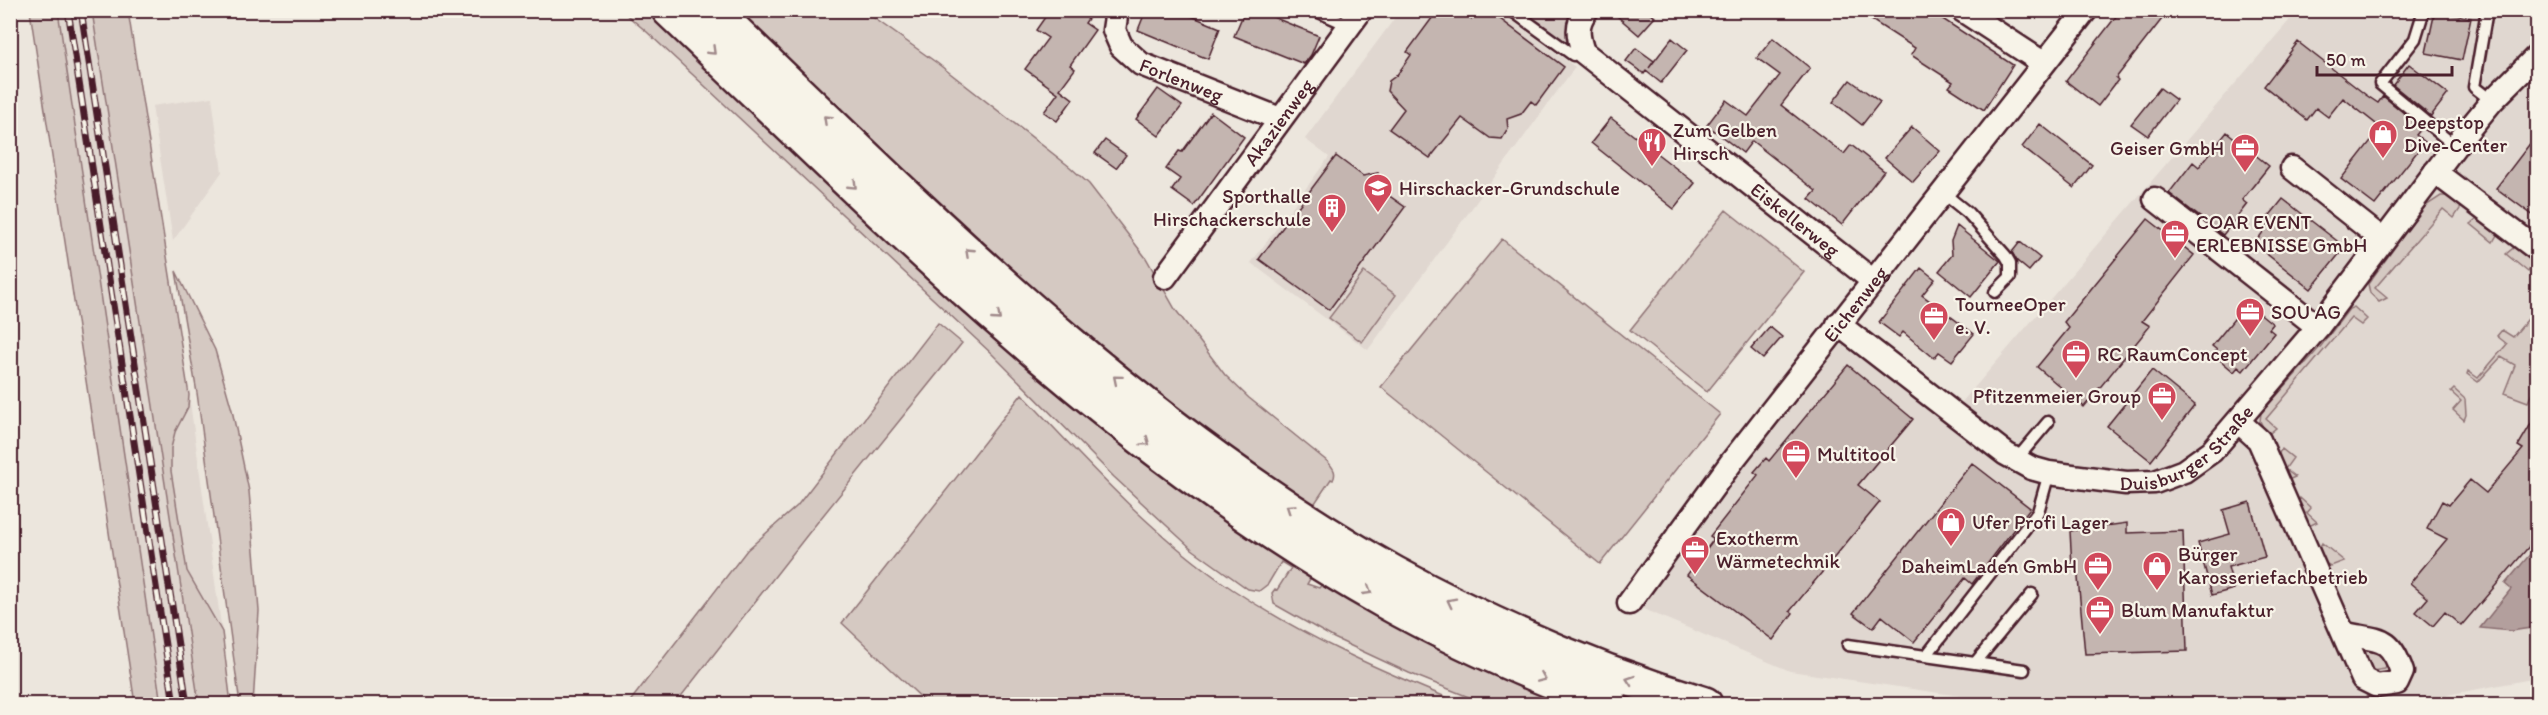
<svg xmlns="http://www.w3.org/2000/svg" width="2548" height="715" viewBox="0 0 2548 715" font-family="Itim,sans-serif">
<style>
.built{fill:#e0d7d0}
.green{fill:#d5c9c2;stroke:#907476;stroke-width:1.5}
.water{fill:#b39f9d;stroke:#896c6f;stroke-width:1.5}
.building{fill:#c4b5b0;stroke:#4a1f2b;stroke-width:1.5}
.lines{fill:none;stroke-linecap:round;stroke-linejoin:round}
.lane-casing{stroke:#4a1f2b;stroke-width:15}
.street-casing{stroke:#4a1f2b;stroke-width:27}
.highway-casing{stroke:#4a1f2b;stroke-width:38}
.lane{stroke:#f7f3e8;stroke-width:10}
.street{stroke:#f7f3e8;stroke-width:22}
.highway{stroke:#f7f3e8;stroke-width:33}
.rail-casing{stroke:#4a1f2b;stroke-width:7}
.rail{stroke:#f7f3e8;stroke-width:4.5;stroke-dasharray:14;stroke-linecap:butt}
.oneway{stroke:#a0898a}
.labels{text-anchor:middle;stroke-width:4.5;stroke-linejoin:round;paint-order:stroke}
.street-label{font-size:20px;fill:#4a1f2b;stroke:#f7f3e8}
.poi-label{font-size:20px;fill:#4a1f2b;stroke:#f7f3e8;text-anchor:start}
</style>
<rect width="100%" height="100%" fill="#ece6dd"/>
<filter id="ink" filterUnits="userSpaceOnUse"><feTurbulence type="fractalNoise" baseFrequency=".0167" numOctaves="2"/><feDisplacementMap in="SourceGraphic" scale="12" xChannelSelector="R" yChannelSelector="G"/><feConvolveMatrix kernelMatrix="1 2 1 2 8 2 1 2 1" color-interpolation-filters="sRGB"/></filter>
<g filter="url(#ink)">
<!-- built -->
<path class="built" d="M58,11H92L199,704H161Z
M1400,11H1499L1575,67L1368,350L1251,263L1329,157L1305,139Z
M2295,11H2537V678L2399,704H2367L2365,696L2272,704H2014L1790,671L1629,603L1851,322L1962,402L2288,22Z
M212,97L222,172L173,241L152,106Z
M189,395L222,632L187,571L171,471V448L175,432L188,407Z"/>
<!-- green -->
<path class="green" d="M30,11H58L161,704H135Z
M92,11H128L189,395L188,407L175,432L171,448V471L187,571L222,632L231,704H199Z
M622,11H652L691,46L1314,572L1307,584L1319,588L1326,580L1582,704H1486L1409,673L1334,638L1274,604L1272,593L1275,589L1277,590L1291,568L1281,562L1268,584L1259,591L1248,589L1192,549L1114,477L992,354L647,32Z
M728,11H864L937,63L1070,167L1089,184L1146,258L1175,309L1225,375L1249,398L1328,462C1333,468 1337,472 1333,480L1331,479L1311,509L1107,358Z
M1517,11H1574L1568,20V48Z
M2441,196H2450L2462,206L2454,218L2443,209L2375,288L2387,298L2379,302L2370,293L2368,284L2424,207Z
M1726,210L1804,272L1707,392L1630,330Z
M2480,217L2498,233L2493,242L2471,224Z
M1502,239L1720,414L1600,564L1381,387Z
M2517,245L2533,256L2534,263L2528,272L2506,254Z
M176,271L215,350L232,410L249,491L259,611L253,704H240L197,393Z
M1364,272L1396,295L1362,342L1329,318Z
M2354,307L2367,319L2361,325L2351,318L2266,419L2276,428L2270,433L2265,431L2260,421L2261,413L2321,346L2349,309Z
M2537,308V382L2528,402L2504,393L2515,365L2501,357L2478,382L2467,374L2468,371L2478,378L2507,344L2497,336L2502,330L2513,337Z
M938,323L962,343L808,534L675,704H628L747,550L797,506Z
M2454,389L2465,399L2466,415L2464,420L2453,410L2461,401L2451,392Z
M1022,394C1087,463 1153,536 1232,589C1304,637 1383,672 1463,704H928L842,623Z
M2282,449L2293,458L2285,469L2295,477L2286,481L2277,455Z
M2300,498L2311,508L2307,513L2317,522L2307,527L2298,502Z
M2322,543L2344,561L2331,566L2321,562L2317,552Z
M2369,650L2381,653L2387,662L2385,669L2372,671L2365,656L2366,651Z"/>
<!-- water -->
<path class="water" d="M2537,546V627L2511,631L2480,628L2511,589L2505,584Z"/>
<!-- building -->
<path class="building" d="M1050,10H1094L1085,23L1095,30L1070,65L1075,69L1060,89L1073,99L1057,121L1044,112L1058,93L1025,69L1048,38L1036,30Z
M1146,10H1177L1220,28L1208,59L1138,30Z
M1245,10H1256L1319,36L1311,55L1304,64L1234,36Z
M1438,10H1461L1471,19L1477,10H1488L1564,67L1536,105L1531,101L1521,114L1507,119L1508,129L1502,139L1490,138L1462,118L1430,158L1389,129L1404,109L1387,91L1389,81L1397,75L1411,55L1407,52Z
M1610,10H1647L1655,17L1639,35Z
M1856,10H1929L2013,65L1984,110L1949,87L1953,82L1911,55L1915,48Z
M2121,10H2169L2116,78L2118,80L2098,106L2066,81Z
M2435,11L2471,18L2462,60L2426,53Z
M1672,38L1687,50L1661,83L1646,71L1644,74L1626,61L1636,48L1654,61L1649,68Z
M1773,38L1810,68L1781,105L1844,154L1851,145L1884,171L1842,225L1809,199L1816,191L1752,141L1743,153L1707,125L1726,100L1748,116L1780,75L1757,58Z
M2298,42L2366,95L2378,103L2383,96L2422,128L2416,135L2425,142L2375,205L2341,179L2381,128L2343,98L2328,117L2316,108L2307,120L2264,86Z
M2409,64L2448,94L2431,116L2393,85Z
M1850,80L1880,102L1862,125L1833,102Z
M2160,88L2176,100L2148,136L2131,124Z
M1158,89L1182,106L1159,136L1136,119Z
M1211,112L1244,137L1194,206L1172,190L1180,179L1166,169L1179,151L1182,152Z
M1611,118L1695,183L1674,209L1591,143Z
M2040,124L2092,165L2074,188L2022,147Z
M1912,127L1940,151L1913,182L1885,158Z
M2227,132L2269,166L2242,200L2247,204L2223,235L2169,193L2193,162L2199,167Z
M2538,133V219L2496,188Z
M1105,140L1126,155L1116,168L1095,153Z
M1336,156L1363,176L1378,173L1381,190L1405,207L1329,310L1259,259Z
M2283,199L2345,247L2311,289L2254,244L2270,223L2266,220Z
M2148,219L2194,255L2142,321L2150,326L2084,407L2037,367L2069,328L2064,322Z
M1957,226L2000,261L1971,297L1939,271L1952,255L1951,241Z
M2020,242L2040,258L2029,271L2017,261L2012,252Z
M1921,268L1935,279L1922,295L1974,334L1952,361L1939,352L1934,358L1903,332L1899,337L1879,322Z
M2252,307L2273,324L2269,329L2274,333L2243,371L2238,367L2234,372L2213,354L2217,350L2212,346L2243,308L2248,312Z
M1770,327L1782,337L1763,359L1751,349Z
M1848,365L1913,419L1858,485L1880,502L1790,611L1793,613L1773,640L1687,575L1714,539L1710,536L1758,475L1754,472L1766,458L1769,461Z
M2152,370L2195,405L2151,461L2107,426Z
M2538,412V536L2461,626L2445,612L2433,626L2416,612L2428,598L2410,583L2447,539L2427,529L2442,501L2449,505L2470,480L2486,493L2523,449L2518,446Z
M1972,463L2030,508L1972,584L1965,578L1914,642L1882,616L1873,628L1853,613Z
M2250,502L2265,557L2228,567L2234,589L2212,595L2198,543L2230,534L2223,510Z
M2127,523V533L2183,531L2187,651L2085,654L2077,567H2072L2070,531Z"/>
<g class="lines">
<!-- lane casing -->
<g class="lane-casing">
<path id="lane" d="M1314,10L1350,26
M1511,10L1573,55L1583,52
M2424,10L2415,39L2380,84L2455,146
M2484,10L2486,16L2474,87L2492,101
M1942,192L1968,213L2006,256L2010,263V277L1995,292
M2016,460L2048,422
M1848,645L2024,670
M1926,656L2038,512L2049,473
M1975,663L2032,594"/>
</g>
<!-- street casing -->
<g class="street-casing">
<g id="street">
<path id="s1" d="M1117,10L1114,30L1121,46L1141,64L1280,119"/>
<path id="s2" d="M1587,10C1575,24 1578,37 1583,52L1872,280"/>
<path d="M1962,10L2043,63"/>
<path d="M2292,168L2383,240"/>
<path d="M2435,172L2538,250"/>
<path d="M2155,199L2318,327"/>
<path id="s3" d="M1165,277L1361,10"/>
<path id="s4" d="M1838,324L2006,454L2031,468L2049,473L2126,483L2155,482L2184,471L2212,451L2318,327L2455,146L2492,101L2538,55"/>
<path d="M2239,422L2259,440L2363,679L2377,686L2397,683L2402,672C2390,636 2380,641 2346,634"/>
<path id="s5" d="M1629,603L1733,460L2086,10"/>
</g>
</g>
<!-- highway casing -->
<g class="highway-casing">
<path id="highway" d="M669,10C893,223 1112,449 1384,601C1457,642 1533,675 1610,704
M713,10C924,213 1136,429 1394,573C1493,627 1597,672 1705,704"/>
</g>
<!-- lane -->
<use href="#lane" class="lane"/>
<!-- street -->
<use href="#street" class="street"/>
<!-- highway -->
<use href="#highway" class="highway"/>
<!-- rail casing -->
<g class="rail-casing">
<path id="rail" d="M68,10L174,704
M81,10L187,704"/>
</g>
<!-- rail -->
<use href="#rail" class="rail"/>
</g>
<!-- one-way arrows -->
<defs><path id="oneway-chevron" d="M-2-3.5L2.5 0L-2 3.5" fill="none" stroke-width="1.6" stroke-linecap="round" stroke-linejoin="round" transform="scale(1.5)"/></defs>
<g class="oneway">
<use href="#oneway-chevron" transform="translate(712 51) rotate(44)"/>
<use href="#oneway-chevron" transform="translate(827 119) rotate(-137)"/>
<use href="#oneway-chevron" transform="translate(853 185) rotate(44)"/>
<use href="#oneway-chevron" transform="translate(969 252) rotate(-137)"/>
<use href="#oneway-chevron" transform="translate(997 317) rotate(41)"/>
<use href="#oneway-chevron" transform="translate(1117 379) rotate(-140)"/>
<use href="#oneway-chevron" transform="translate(1146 442) rotate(37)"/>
<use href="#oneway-chevron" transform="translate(1290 508) rotate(-146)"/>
<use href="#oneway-chevron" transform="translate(1368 591) rotate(31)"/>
<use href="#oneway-chevron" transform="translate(1451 602) rotate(-153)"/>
<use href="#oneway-chevron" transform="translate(1542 678) rotate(23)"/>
<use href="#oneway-chevron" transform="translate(1630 680) rotate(-161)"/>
</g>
</g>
<!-- icons -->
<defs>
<g id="shop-pin" transform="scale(1.5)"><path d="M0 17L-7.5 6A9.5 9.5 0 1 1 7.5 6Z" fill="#d1495b" stroke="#f7f3e8"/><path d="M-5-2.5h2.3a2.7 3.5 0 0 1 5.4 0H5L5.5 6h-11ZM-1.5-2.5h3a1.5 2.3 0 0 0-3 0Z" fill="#fff"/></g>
<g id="restaurant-pin" transform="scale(1.5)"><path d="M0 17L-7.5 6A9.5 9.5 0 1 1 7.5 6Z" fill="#d1495b" stroke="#f7f3e8"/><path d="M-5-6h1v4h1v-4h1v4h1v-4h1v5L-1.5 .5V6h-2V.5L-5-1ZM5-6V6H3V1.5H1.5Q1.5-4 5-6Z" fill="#fff"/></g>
<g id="office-pin" transform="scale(1.5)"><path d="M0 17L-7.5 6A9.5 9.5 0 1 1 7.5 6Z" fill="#d1495b" stroke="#f7f3e8"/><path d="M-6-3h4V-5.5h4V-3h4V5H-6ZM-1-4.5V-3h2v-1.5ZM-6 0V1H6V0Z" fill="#fff"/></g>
<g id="school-pin" transform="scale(1.5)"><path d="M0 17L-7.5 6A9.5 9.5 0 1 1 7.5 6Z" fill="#d1495b" stroke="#f7f3e8"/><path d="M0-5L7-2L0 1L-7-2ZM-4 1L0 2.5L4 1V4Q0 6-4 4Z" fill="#fff"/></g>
<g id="building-pin" transform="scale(1.5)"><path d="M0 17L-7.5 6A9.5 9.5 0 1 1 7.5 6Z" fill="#d1495b" stroke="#f7f3e8"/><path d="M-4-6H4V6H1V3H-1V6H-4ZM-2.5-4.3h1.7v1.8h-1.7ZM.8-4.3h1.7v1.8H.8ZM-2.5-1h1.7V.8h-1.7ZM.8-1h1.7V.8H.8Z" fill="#fff"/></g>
</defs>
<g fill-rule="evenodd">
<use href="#shop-pin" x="2383" y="134"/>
<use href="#restaurant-pin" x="1652" y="142"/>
<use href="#office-pin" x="2245" y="148"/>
<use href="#school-pin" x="1378" y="188"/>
<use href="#building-pin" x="1332" y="208"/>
<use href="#office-pin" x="2175" y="234"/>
<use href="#office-pin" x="2250" y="312"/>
<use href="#office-pin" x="1934" y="316"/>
<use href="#office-pin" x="2076" y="354"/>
<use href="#office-pin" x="2162" y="396"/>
<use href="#office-pin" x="1796" y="454"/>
<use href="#shop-pin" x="1951" y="522"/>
<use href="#office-pin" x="1695" y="550"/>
<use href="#office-pin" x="2098" y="566"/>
<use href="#shop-pin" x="2157" y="566"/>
<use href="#office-pin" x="2100" y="610"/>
</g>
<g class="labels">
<!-- street labels -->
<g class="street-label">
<text dy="7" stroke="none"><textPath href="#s1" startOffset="108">Forlenweg</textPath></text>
<text dy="7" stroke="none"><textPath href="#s3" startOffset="192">Akazienweg</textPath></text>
<text dy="7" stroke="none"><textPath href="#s2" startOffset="315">Eiskellerweg</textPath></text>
<text dy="7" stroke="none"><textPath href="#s5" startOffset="375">Eichenweg</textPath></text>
<text dy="7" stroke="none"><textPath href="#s4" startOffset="410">Duisburger Straße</textPath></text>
</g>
<!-- poi labels -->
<g class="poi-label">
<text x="2404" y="129">Deepstop<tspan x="2404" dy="23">Dive-Center</tspan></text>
<text x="1673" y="137">Zum Gelben<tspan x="1673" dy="23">Hirsch</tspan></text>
<text x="2224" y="155" text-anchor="end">Geiser GmbH</text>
<text x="1399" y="195">Hirschacker-Grundschule</text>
<text x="1311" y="203" text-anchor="end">Sporthalle<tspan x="1311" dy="23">Hirschackerschule</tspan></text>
<text x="2196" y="229">COAR EVENT<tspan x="2196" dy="23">ERLEBNISSE GmbH</tspan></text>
<text x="1955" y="311">TourneeOper<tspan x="1955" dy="23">e. V.</tspan></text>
<text x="2271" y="319">SOU AG</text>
<text x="2097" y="361">RC RaumConcept</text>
<text x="2141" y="403" text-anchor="end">Pfitzenmeier Group</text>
<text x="1817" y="461">Multitool</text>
<text x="1972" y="529">Ufer Profi Lager</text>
<text x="1716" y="545">Exotherm<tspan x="1716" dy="23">Wärmetechnik</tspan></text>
<text x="2178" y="561">Bürger<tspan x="2178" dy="23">Karosseriefachbetrieb</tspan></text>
<text x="2077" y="573" text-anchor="end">DaheimLaden GmbH</text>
<text x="2121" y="617">Blum Manufaktur</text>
</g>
</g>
<!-- margin -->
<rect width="2548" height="715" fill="none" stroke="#f7f3e8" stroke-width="36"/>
<rect x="18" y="18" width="2512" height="679" fill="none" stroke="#4a1f2b" stroke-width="2" filter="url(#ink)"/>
<!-- scale -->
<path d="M2317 66v9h135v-9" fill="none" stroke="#4a1f2b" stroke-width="3"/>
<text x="2326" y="66" font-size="18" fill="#4a1f2b" stroke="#f7f3e8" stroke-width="4.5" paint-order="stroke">50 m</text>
</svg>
